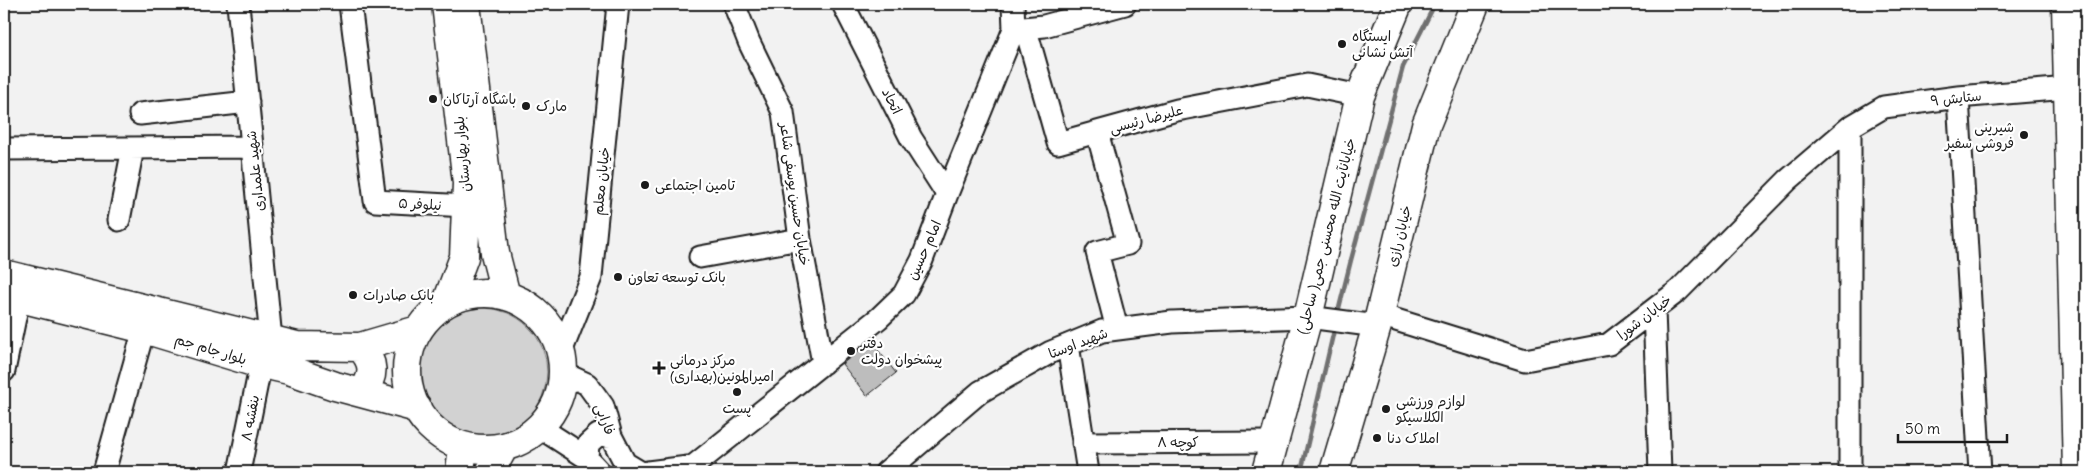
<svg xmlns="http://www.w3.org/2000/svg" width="2090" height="476" viewBox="0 0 2090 476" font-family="Delius,'Playpen Sans Arabic',sans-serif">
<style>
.green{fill:#d2d2d2;stroke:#777}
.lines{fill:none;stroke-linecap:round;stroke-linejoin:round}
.stream{stroke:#707070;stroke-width:4.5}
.building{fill:#bdbdbd;stroke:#1c1c1c}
.minor-casing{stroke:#1c1c1c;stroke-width:25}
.major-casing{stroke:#1c1c1c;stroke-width:31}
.minor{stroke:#fff;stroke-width:21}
.major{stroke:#fff;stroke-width:28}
.poi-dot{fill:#1c1c1c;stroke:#fff;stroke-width:2}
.labels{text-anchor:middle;stroke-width:4.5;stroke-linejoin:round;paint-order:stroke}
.poi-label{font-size:14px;fill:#1c1c1c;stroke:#fff;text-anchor:start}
.street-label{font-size:14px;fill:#1c1c1c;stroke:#fff}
</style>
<rect width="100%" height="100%" fill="#f2f2f2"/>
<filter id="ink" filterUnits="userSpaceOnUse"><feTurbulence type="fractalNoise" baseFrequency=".02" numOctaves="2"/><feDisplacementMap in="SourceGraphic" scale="10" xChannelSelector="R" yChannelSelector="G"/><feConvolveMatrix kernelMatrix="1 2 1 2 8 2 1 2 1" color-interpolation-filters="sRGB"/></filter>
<g filter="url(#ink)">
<!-- green -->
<path class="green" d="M419 372a64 64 0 1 1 128 0a64 64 0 1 1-128 0Z"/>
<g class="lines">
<!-- stream -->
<path class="stream" d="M1337,316L1351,260L1403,67L1435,4
M1301,472L1335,326"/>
</g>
<!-- building -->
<path class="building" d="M871,341L896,373L867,396L842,364Z"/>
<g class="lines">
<!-- minor casing -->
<g class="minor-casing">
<path id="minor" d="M238,4L271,339
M350,4L375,201L466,206
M734,4L749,42L783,112L800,239L823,363
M843,4L911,138L947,194
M1014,29L1028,37L1058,143L1097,132
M1014,29L1044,26L1125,4
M1958,97L1980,472
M140,114L248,102
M1850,127V472
M4,149L252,147
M119,220L133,148
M700,257L800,239
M1654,310L1660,472
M1380,315L1525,360L1609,344L1678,291L1788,180L1850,127L1884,107L1958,97L2068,88
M1117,329L1097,252L1128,244L1097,132L1177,110L1307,85L1360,96
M1068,345L1088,472
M561,352L591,277L618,4
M4,371L19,298
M563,373L587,384L603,406L611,436L625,463L640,472
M539,427L587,458L600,472
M1083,443L1274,442
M587,458L588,444L598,435L611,436
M104,472L144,329
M239,472L261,363
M648,472L696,466
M686,472L879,318L904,294L922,260L947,194L1014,29L1013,4
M886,472L980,392L1051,352L1102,331L1172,322L1308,317L1377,326"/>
</g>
<!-- major casing -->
<g class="major-casing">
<path id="major" d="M446,4L467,183L464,257L447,302
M466,4L495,253L506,296
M2066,4L2077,472
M4,274L297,346L360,347L418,330
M407 371a78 78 0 1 1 156 0a78 78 0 1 1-156 0Z
M4,294L144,329L250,361L289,370L335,386L417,408
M360,347C375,362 375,376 362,392
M460,472L463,446
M490,472L504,447
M1266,472L1308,317L1360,96L1398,4
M1334,472L1377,326L1426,125L1475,4"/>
</g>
<!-- minor -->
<use href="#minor" class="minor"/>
<!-- major -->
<use href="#major" class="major"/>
</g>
</g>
<!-- markers -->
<g class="poi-dot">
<circle cx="1342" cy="44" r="5"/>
<circle cx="433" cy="99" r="5"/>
<circle cx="526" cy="106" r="5"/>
<circle cx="2024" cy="135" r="5"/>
<circle cx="645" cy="185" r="5"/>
<circle cx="618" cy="277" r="5"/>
<circle cx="353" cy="295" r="5"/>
<circle cx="851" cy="351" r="5"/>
<path d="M656.5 360.5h5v5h5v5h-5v5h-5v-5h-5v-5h5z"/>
<circle cx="737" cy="392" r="5"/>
<circle cx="1386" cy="409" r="5"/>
<circle cx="1377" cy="438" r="5"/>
</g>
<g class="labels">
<!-- poi labels -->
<g class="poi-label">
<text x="1352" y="41">ایستگاه<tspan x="1352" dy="16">آتش نشانی</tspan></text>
<text x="443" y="104">باشگاه آرتاکان</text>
<text x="536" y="111">مارک</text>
<text x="2014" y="132" text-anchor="end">شیرینی<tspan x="2014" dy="16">فروشی سفیر</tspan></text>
<text x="655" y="190">تامین اجتماعی</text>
<text x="628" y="282">بانک توسعه تعاون</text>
<text x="363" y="300">بانک صادرات</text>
<text x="861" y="348">دفتر<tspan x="861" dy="16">پیشخوان دولت</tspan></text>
<text x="670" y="365">مرکز درمانی<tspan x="670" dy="16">امیرالمونین(بهداری)</tspan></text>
<text x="1396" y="406">لوازم ورزشی<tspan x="1396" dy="16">الکلاسیکو</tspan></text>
<text x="737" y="413" text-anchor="middle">پست</text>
<text x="1387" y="443">املاک دنا</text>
</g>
<!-- street labels -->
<g class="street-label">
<text transform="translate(1956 98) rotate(-6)" y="5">ستایش ۹</text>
<text transform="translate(892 101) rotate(63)" y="5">اتحاد</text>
<text transform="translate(1146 119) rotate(-15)" y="5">علیرضا رئیسی</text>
<text transform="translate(462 154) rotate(-95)" y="5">بلوار بهارستان</text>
<text transform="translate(255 171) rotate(-96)" y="5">شهید علمداری</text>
<text transform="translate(601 181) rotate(-84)" y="5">خیابان معلم</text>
<text transform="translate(795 194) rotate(82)" y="5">خیابان حسین یوسفی شاعر</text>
<text transform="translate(420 204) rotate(3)" y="5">نیلوفر ۵</text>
<text transform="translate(1326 236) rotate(-76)" y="5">خیابانآیت الله محسنی جمی( ساحلی)</text>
<text transform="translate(1399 236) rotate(-76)" y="5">خیابان رازی</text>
<text transform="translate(924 250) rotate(-66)" y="5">امام حسین</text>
<text transform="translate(1644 317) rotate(-37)" y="5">خیابان شورا</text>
<text transform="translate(1078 343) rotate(-21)" y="5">شهید اوستا</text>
<text transform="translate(211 349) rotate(17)" y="5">بلوار جام جم</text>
<text transform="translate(250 418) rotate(-79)" y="5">بنفشه ۸</text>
<text transform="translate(605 419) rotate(69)" y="5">فارابی</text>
<text x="1178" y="447">کوچه ۸</text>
</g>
</g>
<!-- margin -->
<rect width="2090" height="476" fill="none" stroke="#fff" stroke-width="20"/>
<rect x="10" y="10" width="2070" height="456" fill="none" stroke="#1c1c1c" stroke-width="2" filter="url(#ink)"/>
<!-- scale -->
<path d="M1898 434v8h109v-8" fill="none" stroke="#1c1c1c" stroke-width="2.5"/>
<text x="1905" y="434" font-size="15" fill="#1c1c1c" stroke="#ffffff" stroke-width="4" paint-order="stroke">50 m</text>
</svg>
